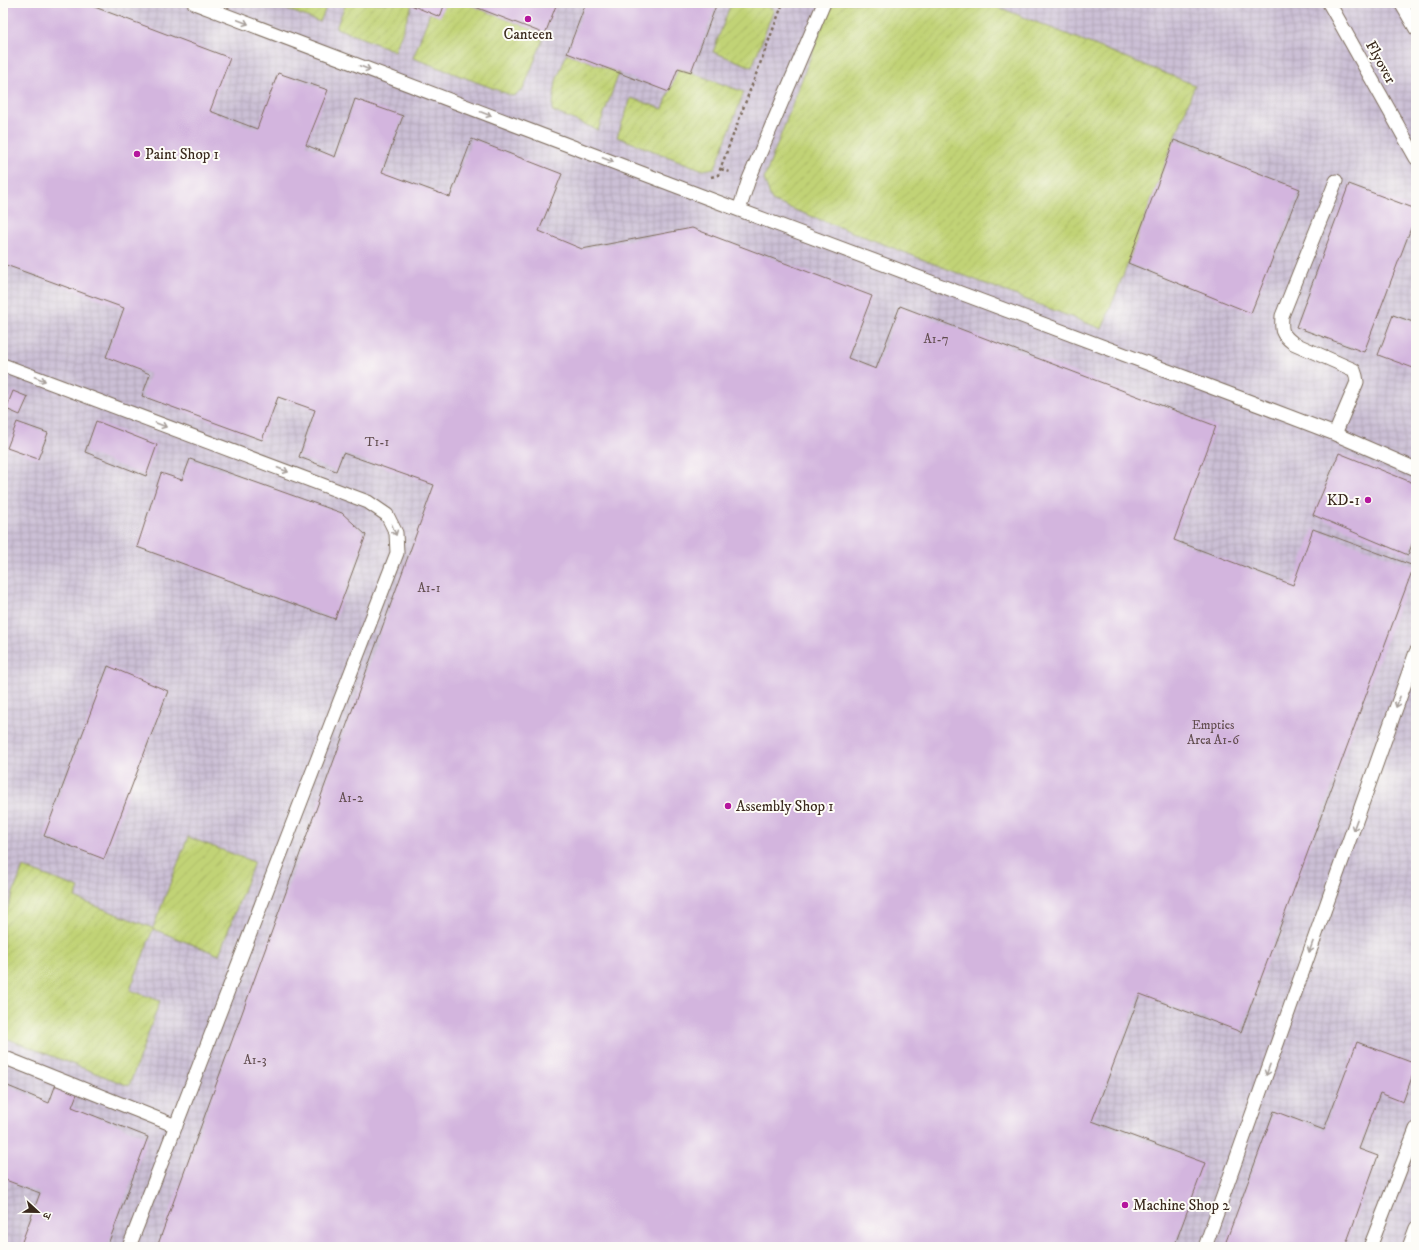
<svg xmlns="http://www.w3.org/2000/svg" width="1419" height="1250" viewBox="0 0 1419 1250" font-family="'IM FELL DW Pica','Noto Serif Devanagari',serif">
<style>
.industrial{fill:url(#industrial-grid)}
.garden{fill:url(#garden-furrows);stroke:#7e7e4a}
.building{fill:#d3b5de}
.lines{fill:none;stroke-linecap:round;stroke-linejoin:round}
.service-casing{stroke:#7c6b5b;stroke-width:15}
.path{stroke:#7c6b5b;stroke-width:2.5;stroke-dasharray:3 3;stroke-linecap:butt}
.service{stroke:#fff;stroke-width:13}
.oneway{stroke:#a79f9a}
.poi-dot{fill:#b5179e;stroke:#fdfcf7;stroke-width:1.5}
.labels{text-anchor:middle;stroke-width:4;stroke-linejoin:round;paint-order:stroke}
.number-label{font-size:13px;fill:#614d4e}
.poi-label{font-size:15px;fill:#3b2a1e;stroke:#fdfcf7;text-anchor:start}
.street-label{font-size:15px;fill:#3b2a1e;stroke:#fdfcf7}
</style>
<defs>
<pattern id="industrial-grid" width="8" height="8" patternUnits="userSpaceOnUse"><rect width="8" height="8" fill="#cbbfd5"/><path d="M0 4h8M4 0v8" fill="none" stroke="#afa4b6"/></pattern>
<pattern id="garden-furrows" width="10" height="10" patternUnits="userSpaceOnUse"><rect width="10" height="10" fill="#c1d376"/><path d="M-1 1l2-2M0 10L10 0M9 11l2-2" fill="none" stroke="#a7b566"/></pattern>
</defs>
<rect width="100%" height="100%" fill="#fdfcf7"/>
<filter id="ink" filterUnits="userSpaceOnUse"><feTurbulence type="fractalNoise" baseFrequency=".025" numOctaves="2"/><feDisplacementMap in="SourceGraphic" scale="8" xChannelSelector="R" yChannelSelector="G"/><feConvolveMatrix kernelMatrix="1 2 1 2 8 2 1 2 1" color-interpolation-filters="sRGB"/></filter>
<filter id="wash" filterUnits="userSpaceOnUse"><feTurbulence type="fractalNoise" baseFrequency=".012" numOctaves="4" result="noise"/><feDisplacementMap in="SourceGraphic" scale="16" xChannelSelector="R" yChannelSelector="G"/><feGaussianBlur stdDeviation="0.9" result="paint"/><feColorMatrix in="noise" values="0 0 0 0 0 0 0 0 0 0 0 0 0 0 0 0 0 1.4 0 .05"/><feComposite in="paint" operator="in"/></filter>
<g filter="url(#wash)">
<rect width="100%" height="100%" fill="#f5e4cc"/>
<!-- industrial -->
<path class="industrial" d="M3,3H1416V1247H3Z"/>
<!-- garden -->
<path class="garden" d="M270,3H328L320,22Z
M346,3H406L412,5L395,51L336,28Z
M445,3H465L545,34L523,90L513,96L413,58L430,13L440,16Z
M731,3H757L774,9L752,67L713,52Z
M831,3H988L1195,85L1128,263L1102,329L772,201L764,179Z
M567,53L619,73L598,130L552,111L556,81Z
M678,68L744,92L715,168L703,170L617,137L631,98L663,109Z
M188,837L254,862L219,955L153,929L130,990L160,1001L129,1086L3,1037V920L23,867L79,888L75,898L153,928Z"/>
<g id="blocks">
<!-- building -->
<path class="building" d="M3,3H84L230,58L210,111L257,129L278,73L328,90L306,145L335,157L355,99L403,116L382,172L450,197L472,139L562,174L539,231L582,249L692,228L872,296L848,358L876,369L900,306L1216,426L1174,540L1293,585L1313,529L1414,566L1241,1032L1140,994L1092,1121L1205,1163L1174,1247H157L434,485L343,453L336,471L299,457L315,410L278,397L262,440L142,396L150,374L106,357L124,308L3,264Z
M406,3H445L440,17Z
M465,3H557L545,34Z
M586,3H717L691,72L678,68L669,92L567,53Z
M1174,140L1300,189L1251,313L1128,263Z
M1349,184L1416,209V215L1364,352L1296,327Z
M1393,315L1416,323V369L1378,355Z
M13,391L28,397L20,415L6,409Z
M96,421L157,445L146,476L85,452Z
M17,422L48,433L38,459L7,448Z
M1339,453L1416,484V534L1408,555L1313,515Z
M190,459L342,513L366,535L335,619L137,547L161,473L182,480Z
M108,666L168,691L104,859L44,836Z
M1357,1042L1416,1064V1066L1403,1102L1380,1093L1359,1149L1378,1156L1345,1247H1224L1274,1111L1324,1130Z
M3,1084L49,1103L56,1084L77,1094L72,1107L148,1137L107,1247H20L40,1193L3,1179Z"/>
</g>
</g>
<g filter="url(#ink)">
<use href="#blocks" fill-opacity="0" stroke="#7c6b5b" stroke-width="1"/>
<g class="lines">
<!-- service casing -->
<g class="service-casing">
<path id="service" d="M194,3L739,210L1288,416L1335,434L1416,469
M1329,3L1416,158
M1401,3L1416,29
M739,210L749,179L824,3
M3,365L368,502L387,515L396,533L397,553L129,1247
M1335,434L1357,382L1356,376L1354,370L1293,343C1281,334 1281,330 1282,316L1336,181
M3,1057L176,1126
M1205,1247L1416,652
M1370,1247L1416,1129
M1409,1247L1416,1228"/>
</g>
<!-- path -->
<path class="path" d="M721,169L730,172
M711,177L718,175L783,3"/>
<!-- service -->
<use href="#service" class="service"/>
</g>
<!-- one-way arrows -->
<defs><path id="oneway-shaft" d="M-6 0H5M1.5-3L5.5 0L1.5 3" fill="none" stroke-width="1.6" stroke-linecap="round" stroke-linejoin="round"/></defs>
<g class="oneway">
<use href="#oneway-shaft" transform="translate(243 22) rotate(21)"/>
<use href="#oneway-shaft" transform="translate(365 68) rotate(21)"/>
<use href="#oneway-shaft" transform="translate(486 114) rotate(21)"/>
<use href="#oneway-shaft" transform="translate(608 160) rotate(21)"/>
<use href="#oneway-shaft" transform="translate(40 379) rotate(21)"/>
<use href="#oneway-shaft" transform="translate(161 425) rotate(21)"/>
<use href="#oneway-shaft" transform="translate(283 470) rotate(21)"/>
<use href="#oneway-shaft" transform="translate(394 530) rotate(68)"/>
<use href="#oneway-shaft" transform="translate(1398 702) rotate(110)"/>
<use href="#oneway-shaft" transform="translate(1355 825) rotate(110)"/>
<use href="#oneway-shaft" transform="translate(1311 947) rotate(110)"/>
<use href="#oneway-shaft" transform="translate(1268 1070) rotate(110)"/>
</g>
</g>
<!-- markers -->
<g class="poi-dot">
<circle cx="528" cy="19" r="4"/>
<circle cx="137" cy="154" r="4"/>
<circle cx="1368" cy="500" r="4"/>
<circle cx="728" cy="806" r="4"/>
<circle cx="1125" cy="1205" r="4"/>
</g>
<g class="labels">
<!-- number labels -->
<g class="number-label">
<text x="936" y="343">A1-7</text>
<text x="377" y="446">T1-1</text>
<text x="429" y="592">A1-1</text>
<text x="1213" y="729">Empties<tspan x="1213" dy="15">Area A1-6</tspan></text>
<text x="351" y="802">A1-2</text>
<text x="255" y="1064">A1-3</text>
</g>
<!-- poi labels -->
<g class="poi-label">
<text x="528" y="39" text-anchor="middle">Canteen</text>
<text x="145" y="159">Paint Shop 1</text>
<text x="1360" y="505" text-anchor="end">KD-1</text>
<text x="736" y="811">Assembly Shop 1</text>
<text x="1133" y="1210">Machine Shop 2</text>
</g>
<!-- street labels -->
<g class="street-label">
<text transform="translate(1381 62) rotate(61)" y="5">Flyover</text>
</g>
</g>
<!-- margin -->
<rect width="1419" height="1250" fill="none" stroke="#fdfcf7" stroke-width="16"/>
<!-- north arrow -->
<g transform="translate(38 1212) rotate(112)" stroke="#fdfcf7" stroke-width="3" paint-order="stroke">
<path d="M0-3L7 15L0 10L-7 15Z" fill="#3b2a1e"/>
<text y="-6" font-size="11" font-weight="bold" text-anchor="middle" fill="#3b2a1e">उ</text>
</g>
</svg>
